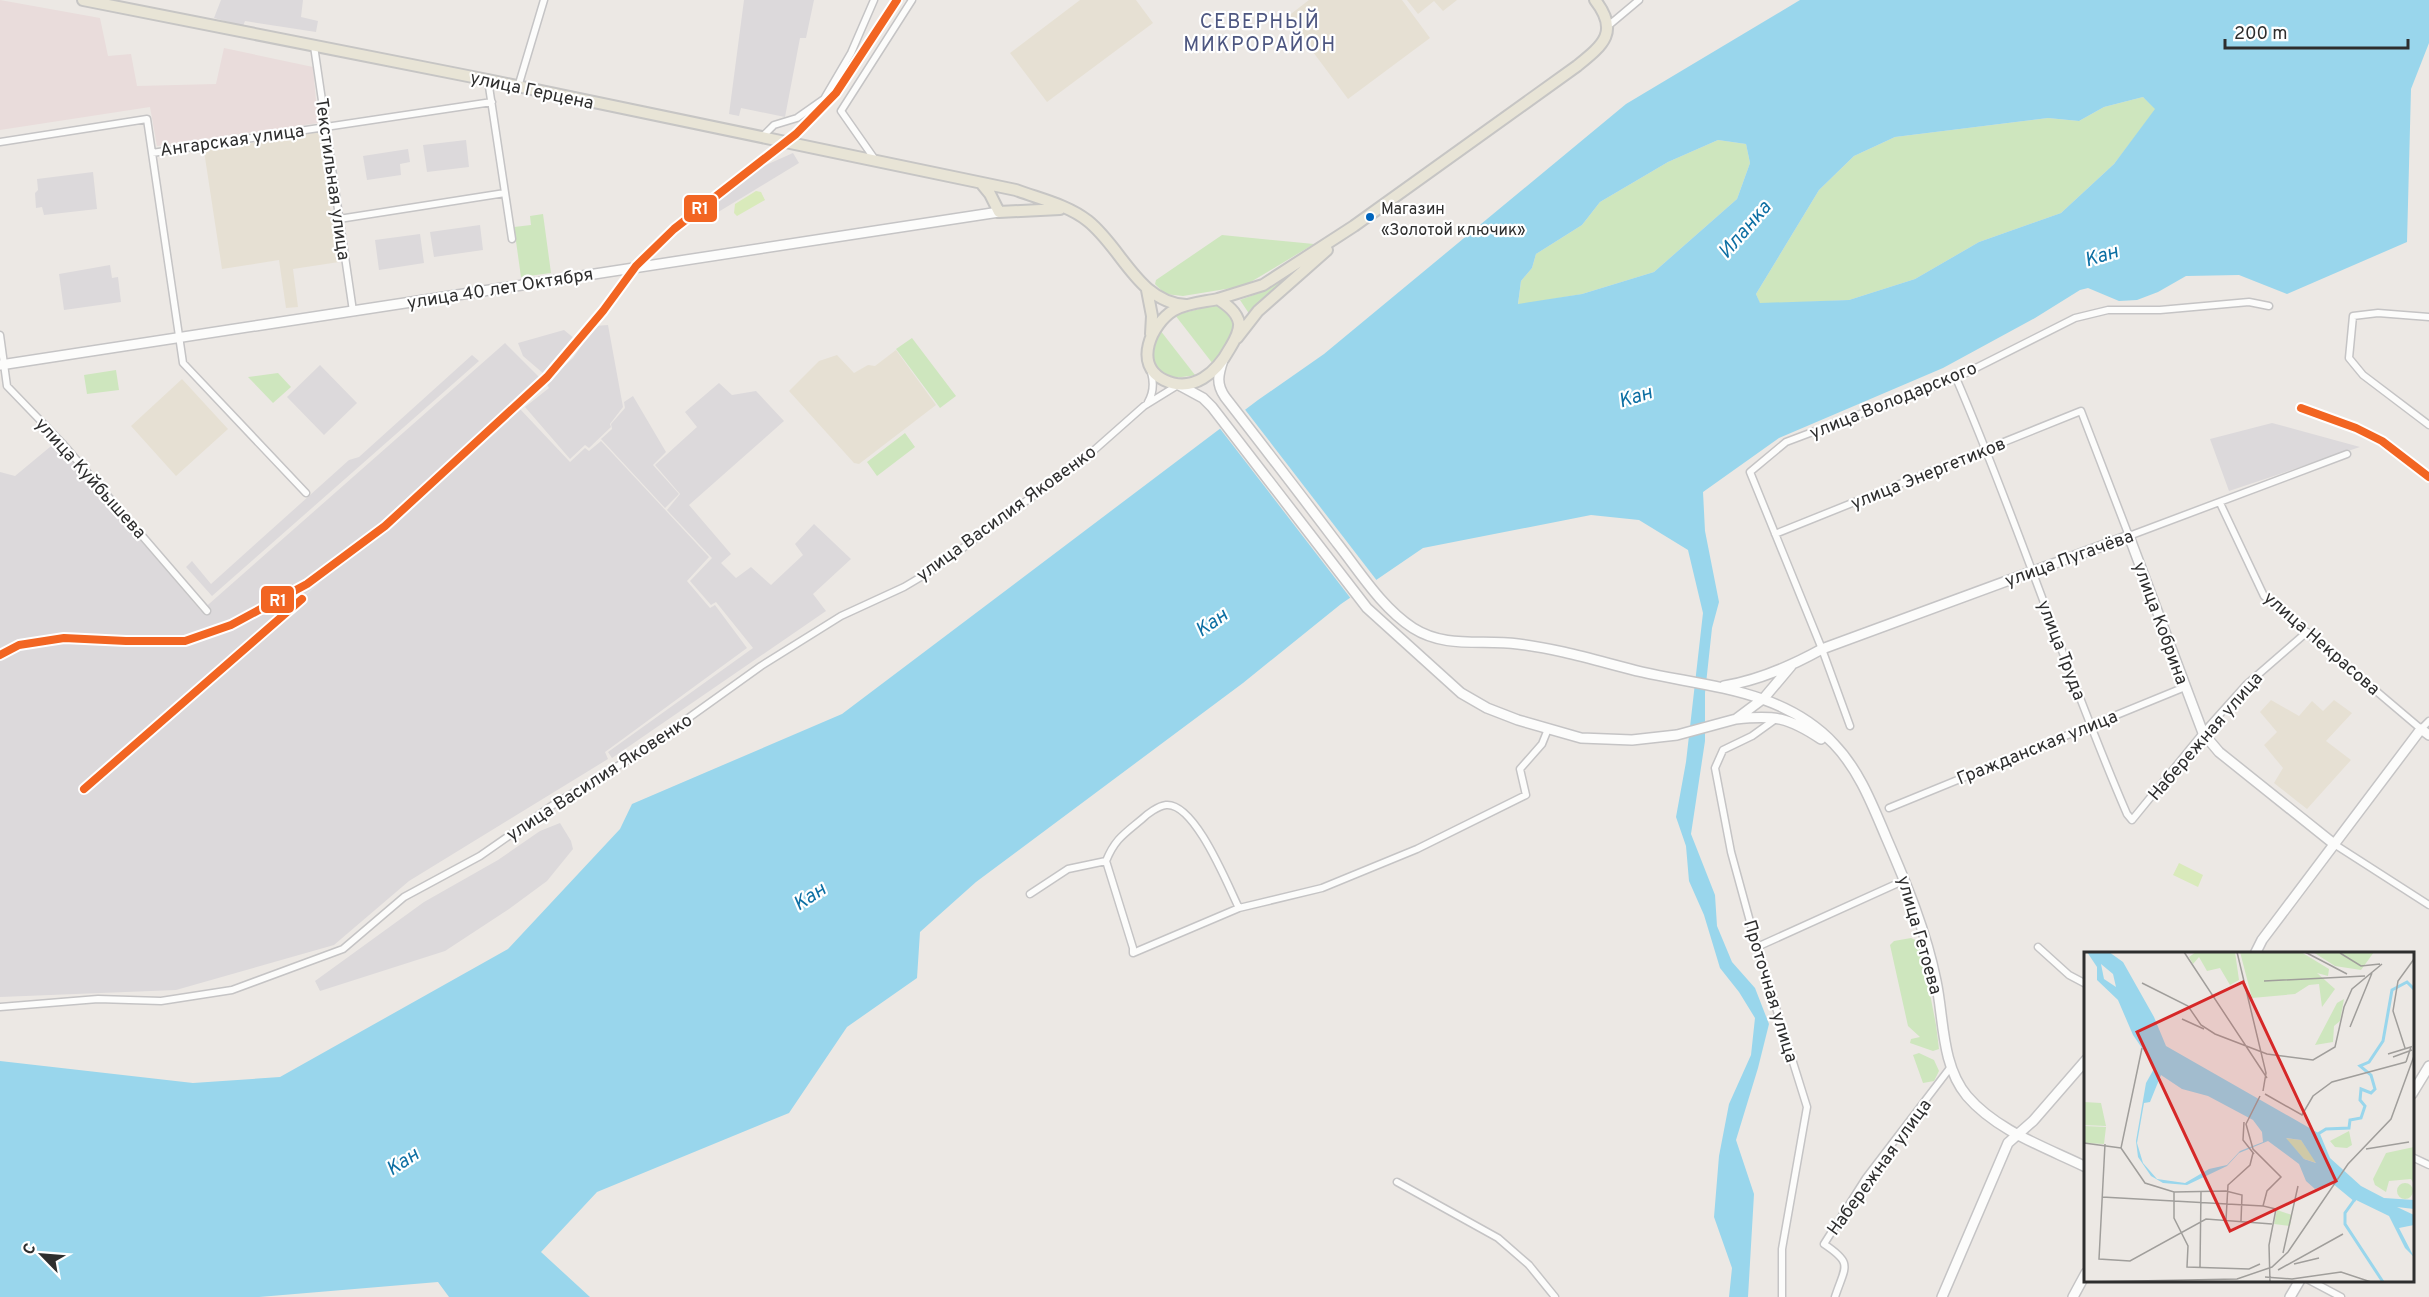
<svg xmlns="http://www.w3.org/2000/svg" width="2429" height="1297" viewBox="0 0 2429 1297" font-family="Overpass,sans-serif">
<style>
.industrial{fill:#dcd9db}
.education{fill:#e6e0d3}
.medical{fill:#e9dcdb}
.green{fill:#cee6be}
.pitch{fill:#d9eabb}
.water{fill:#99d6ec;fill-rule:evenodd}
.pier{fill:#ece8e4}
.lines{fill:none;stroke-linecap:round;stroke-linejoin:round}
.street-casing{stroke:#c5c4c5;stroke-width:9}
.secondary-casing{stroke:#c5c4c5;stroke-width:12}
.primary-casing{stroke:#c6c5c4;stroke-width:14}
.street{stroke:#fcfcfb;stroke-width:6}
.secondary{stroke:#fcfcfb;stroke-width:9}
.primary{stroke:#e8e4d6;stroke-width:10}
.rail{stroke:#dfdfe1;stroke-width:1.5}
.rail-1-casing{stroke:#fff;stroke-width:12}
.rail-1{stroke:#f26522;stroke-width:8}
.bus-dot{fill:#0065bd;stroke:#fff;stroke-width:2}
.labels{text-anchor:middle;stroke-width:4.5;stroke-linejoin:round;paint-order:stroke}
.bus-label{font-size:16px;fill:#2e2e2e;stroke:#fff;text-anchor:start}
.street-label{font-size:18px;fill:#2e2e2e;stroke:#fff}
.neighbourhood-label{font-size:20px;letter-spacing:1.5px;fill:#4d5680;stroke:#fff}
.water-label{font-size:20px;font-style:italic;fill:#0d6fa3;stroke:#fff}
.inset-river{fill:none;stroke:#99d6ec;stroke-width:3}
.inset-road{fill:none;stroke:#a09e9b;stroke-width:1.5}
.view{fill:#d62828;fill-opacity:0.15;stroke:#d62828;stroke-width:3}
.inset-edge{fill:none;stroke:#2e2e2e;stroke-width:3}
.line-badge{stroke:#fff;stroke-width:2}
.badge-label{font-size:16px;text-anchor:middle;font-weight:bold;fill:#fff}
</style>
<rect width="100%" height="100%" fill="#ece8e4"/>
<!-- industrial -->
<path class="industrial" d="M221,0H303L301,17L318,21L316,32L245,21L243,26L214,18Z
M744,0H814L806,38H800L785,117L741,108L739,116L729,114Z
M466,140L469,167L427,172L423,145Z
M408,149L410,162L400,164L401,175L367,180L363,156Z
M793,153L799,163L710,217L706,210L759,168Z
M93,172L97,209L44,215L42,207L36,208L35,193L38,190L37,179Z
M480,225L483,250L434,257L430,232Z
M420,234L424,263L379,270L375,240Z
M110,265L112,278L118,277L121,302L64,310L59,274Z
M608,325L623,407L610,424L611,427L589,448L585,445L570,459L525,407L549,388L546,383L573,358L595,326Z
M564,330L575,339L544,374L523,356L518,343Z
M505,343L541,379L545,387L520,409L570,462L585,448L589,451L601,441L709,557L687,581L710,608L715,605L747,648L605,752L608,759L409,881L334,945L176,990L0,997V472L15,476L56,442L201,611Z
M472,355L479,361L212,596L186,567L192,561L211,584L349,460L359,457Z
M320,365L357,403L324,435L287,397Z
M719,383L732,395L756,391L784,421L689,505L731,554L721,563L736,578L751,567L771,585L803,555L795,544L814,524L851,559L813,594L826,611L612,758L608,752L753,648L716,602L711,605L690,581L712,558L667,510L680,494L655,465L697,427L685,412Z
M633,396L666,452L653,465L679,494L665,508L601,439L612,429L611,424L625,408L624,402Z
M2272,423L2360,447L2229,491L2210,439Z
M560,823L571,841L573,849L547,881L509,909L445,951L320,991L315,981L424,902L498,860L540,831Z"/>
<!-- education -->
<path class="education" d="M1080,0H1136L1153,23L1047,102L1010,53Z
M1309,0H1402L1430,38L1348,99L1287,17Z
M1407,0H1457L1443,11L1434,1L1418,14Z
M318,132L339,262L293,269L298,307L286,308L279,260L222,269L204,151Z
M896,350L936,405L859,464L854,463L789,391L819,361L837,355L854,373L868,365L875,366Z
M182,379L228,429L176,476L131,426Z
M2271,700L2299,716L2312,701L2323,711L2334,700L2352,713L2326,741L2351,760L2307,809L2274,783L2283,768L2264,745L2277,732L2260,712Z"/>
<!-- medical -->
<path class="medical" d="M0,0L100,18L108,56L131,54L137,86L216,84L224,48L313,67L318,123L157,146L150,107L0,130Z"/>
<!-- green -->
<path class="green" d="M2143,97L2156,109L2114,164L2061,213L1979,242L1915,279L1849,300L1760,304L1756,294L1819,190L1854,156L1895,137L2048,118L2079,121L2104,107Z
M1718,140L1746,144L1750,163L1737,199L1654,272L1582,294L1518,305L1521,281L1532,268L1536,254L1582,225L1600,202L1668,162Z
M543,214L551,273L521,277L514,227L531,225L530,216Z
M1222,235L1314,244L1244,286L1183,296L1165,294L1155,284L1156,280Z
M1333,242L1250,315L1240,300L1259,293Z
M1216,305C1250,317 1229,346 1213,364L1175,315Z
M1160,330L1195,375C1155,384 1145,364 1160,330Z
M912,338L956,396L940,408L896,349Z
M116,370L119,390L87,394L84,375Z
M278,373L291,387L273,403L248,377Z
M905,433L915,447L877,476L867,462Z
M1911,938L1920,942L1936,1025L1939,1049L1933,1051L1910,1043L1911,1039L1920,1037L1908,1026L1890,945L1894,941Z
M1919,1053L1934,1060L1939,1071L1934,1081L1923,1083L1913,1055Z"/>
<!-- pitch -->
<path class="pitch" d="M756,191L761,192L765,200L737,216L734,213L735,204Z
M2179,863L2203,875L2198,887L2173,875Z"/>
<!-- water -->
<path class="water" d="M1800,0H2429V43L2411,89L2407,242L2287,294L2239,275L2186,276L2158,292L2137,300L2119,301L2088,288L2080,290L2035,318L1943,368L1779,438L1703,492L1705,531L1719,602L1712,628L1705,693V741L1691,834L1715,895L1717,926L1732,962L1755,988L1769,1024L1758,1068L1736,1140L1754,1194L1748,1297H1729L1732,1268L1714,1217L1719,1156L1729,1104L1751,1055L1755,1018L1739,992L1720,968L1704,915L1689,881L1686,846L1676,817L1686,762L1703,613L1688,550L1639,520L1591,515L1423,548L1341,604L1243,683L976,882L920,932L917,978L847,1027L789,1113L597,1192L541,1252L590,1297H449L438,1282L259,1297H0V1061L193,1083L280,1077L508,949L620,829L632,804L842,714L1258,400L1324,354L1626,104ZM2143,97L2155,109L2114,164L2061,213L1979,242L1915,279L1849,300L1760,303L1756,294L1819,190L1854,156L1895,137L2048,118L2079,121L2104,107ZM1718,140L1746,144L1750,163L1737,199L1654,272L1582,294L1518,304L1521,281L1532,268L1536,254L1582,225L1600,202L1668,162Z"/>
<!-- pier -->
<path class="pier" d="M1243,407L1378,582L1352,600L1218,426Z"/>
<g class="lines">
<!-- street casing -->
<g class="street-casing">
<path id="street" d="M1608,26L1639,0
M314,46L353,311
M488,80L512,239
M518,87L544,0
M761,138L774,125L797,118L824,99L851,53L874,0
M0,142L147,119L152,153L492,102
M152,153L183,363L306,493
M876,161L841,111L912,0
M339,219L505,193
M2429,317L2378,313L2353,316L2349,358L2363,375L2429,425
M0,335L7,386L62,443L207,611
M1956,378C2018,521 2065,671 2127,814L2132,820L2203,733L2246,685L2307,632
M1148,402C1154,392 1154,383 1151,372
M2220,503L2264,596L2421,729L2429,721
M1775,534L2081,411L2129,536L2347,454
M1777,718L1752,736L1723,750L1715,768L1731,852L1757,947L1807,1107L1782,1249V1297
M1850,726L1822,649L1750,472L1786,442L1956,378L2075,318L2108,310H2160L2249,302L2269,306
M1889,808L2185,687
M2334,844L2429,905
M1106,861C1115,839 1124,834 1142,819C1147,814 1158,806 1166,805C1195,802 1228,886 1239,908
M1030,894L1068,869L1106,861L1133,948V953L1239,908L1322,888L1417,849L1526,795L1520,769L1542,744L1548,729
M1757,947L1905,880
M2038,947L2069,975L2086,984
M0,1007L98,999L161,1001L232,990L343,949L404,897L480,856L553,805L641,752L761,666L841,616L904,587L936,568L1092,452L1144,406L1178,385
M2412,1157L2429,1165
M1397,1182L1498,1238L1529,1265L1555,1297
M2309,1280L2341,1297
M1835,1297C1845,1266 1854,1264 1824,1244L1866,1178L1950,1068"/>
</g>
<!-- secondary casing -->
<g class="secondary-casing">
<path id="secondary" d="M1223,360C1218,375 1216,384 1225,397C1263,446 1300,494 1337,543C1360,572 1381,607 1413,628C1446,649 1482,639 1518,644C1560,649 1601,662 1642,672C1708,687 1784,690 1834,744C1859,770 1872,804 1886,837C1906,883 1926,931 1936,981C1944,1018 1941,1065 1967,1096C1997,1131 2045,1147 2086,1167
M0,365L999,212
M1179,385L1203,398L1212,407L1367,608L1461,693L1487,708L1518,720L1581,738L1632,740L1677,735L1736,719L1764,698L1791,666
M1724,686C1760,680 1791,666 1822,649L2129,536L2203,733L2219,752L2334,844
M1736,719C1775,715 1788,717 1821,739
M2255,954L2262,940L2421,729L2429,735
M2412,1094L2429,1066
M1942,1297L2008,1143L2033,1121L2086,1060
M2073,1297L2086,1273
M2290,1297L2300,1280"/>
</g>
<!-- primary casing -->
<g class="primary-casing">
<path id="primary" d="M83,0L488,80L1016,190C1040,199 1068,205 1088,221C1122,248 1138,302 1186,305
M981,183L990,194L999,212L1060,209
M1147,290L1152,316L1151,334
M1218,299L1263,285L1354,226L1577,66C1603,45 1620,32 1595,0
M1218,299C1227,305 1237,312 1239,323C1240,332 1234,341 1230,348C1217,372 1193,394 1164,380C1133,365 1151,324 1174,310C1187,303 1204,302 1218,299Z
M1237,338L1258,311L1327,250"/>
</g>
<!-- street -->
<use href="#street" class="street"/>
<!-- secondary -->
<use href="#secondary" class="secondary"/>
<!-- primary -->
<use href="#primary" class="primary"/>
<!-- rail -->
<path class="rail" d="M2301,408L2356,428L2382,441L2429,477
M0,655L19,645L64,638L126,641H185L231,625L307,584L385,526L547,377L603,311L636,266L674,229L796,134L836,93L897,0
M84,789L319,583"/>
<!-- rail-1 casing -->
<g class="rail-1-casing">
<path id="rail-1" d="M2301,408L2356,428L2382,441L2429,477
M0,655L19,645L64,638L126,641H185L231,625L307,584L385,526L547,377L603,311L636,266L674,229L796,134L836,93L897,0
M84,789L302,599"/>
</g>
<!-- rail-1 -->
<use href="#rail-1" class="rail-1"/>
</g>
<!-- markers -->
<circle class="bus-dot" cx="1370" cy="217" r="5"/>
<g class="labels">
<!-- bus labels -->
<g class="bus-label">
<text x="1381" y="214">Магазин<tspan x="1381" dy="21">«Золотой ключик»</tspan></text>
</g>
<!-- street labels -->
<g class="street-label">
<text transform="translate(532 90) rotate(12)" y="6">улица Герцена</text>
<text transform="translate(232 140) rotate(-8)" y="6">Ангарская улица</text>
<text transform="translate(333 179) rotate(82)" y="6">Текстильная улица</text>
<text transform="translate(500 288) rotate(-9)" y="6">улица 40 лет Октября</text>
<text transform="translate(1893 400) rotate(-22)" y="6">улица Володарского</text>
<text transform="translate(1928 473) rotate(-22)" y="6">улица Энергетиков</text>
<text transform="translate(91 478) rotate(48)" y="6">улица Куйбышева</text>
<text transform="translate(1006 513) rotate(-36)" y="6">улица Василия Яковенко</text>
<text transform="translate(2069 558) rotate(-20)" y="6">улица Пугачёва</text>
<text transform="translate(2161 623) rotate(70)" y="6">улица Кобрина</text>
<text transform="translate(2322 643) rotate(41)" y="6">улица Некрасова</text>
<text transform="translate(2062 650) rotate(69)" y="6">улица Труда</text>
<text transform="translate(2205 736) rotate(-49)" y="6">Набережная улица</text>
<text transform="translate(2037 747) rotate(-22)" y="6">Гражданская улица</text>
<text transform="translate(599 777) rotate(-33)" y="6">улица Василия Яковенко</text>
<text transform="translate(1920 935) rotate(74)" y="6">улица Гетоева</text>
<text transform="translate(1771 991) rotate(73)" y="6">Проточная улица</text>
<text transform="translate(1879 1167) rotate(-54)" y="6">Набережная улица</text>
</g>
<!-- neighbourhood labels -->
<g class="neighbourhood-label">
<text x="1260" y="28">СЕВЕРНЫЙ<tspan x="1260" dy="23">МИКРОРАЙОН</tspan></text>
</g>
<!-- water labels -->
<g class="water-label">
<text transform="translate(1744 229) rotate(-49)" y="7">Иланка</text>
<text transform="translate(2101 255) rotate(-17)" y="7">Кан</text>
<text transform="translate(1635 396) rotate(-17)" y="7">Кан</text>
<text transform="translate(1211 622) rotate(-35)" y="7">Кан</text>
<text transform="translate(809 896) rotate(-33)" y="7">Кан</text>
<text transform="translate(402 1161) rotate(-33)" y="7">Кан</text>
</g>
</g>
<!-- overview -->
<g transform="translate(2084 952)">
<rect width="330" height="330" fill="#ece8e4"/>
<path d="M112,0H151L155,28L146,33L136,16L123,19L115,5L109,12L105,5ZM156,0H217L245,17L244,24L233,21L251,37L238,55L235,32L225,33L211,42L168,46ZM229,0H290L277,18L251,14ZM260,47L256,69L250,74L249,90L231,93L253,51ZM0,150L17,151L22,174L0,173ZM0,174L22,175L20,192L0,191ZM265,179L268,193L263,196L251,195L246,189ZM201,186L217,188L233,211L220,207ZM330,195V232L327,227L305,229L302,240L291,233L289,227L302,201ZM313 239a8 8 0 1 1 16 0a8 8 0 1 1-16 0ZM193,258L208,263L206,274L190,272Z" fill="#cee6be"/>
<path d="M3,0H25L39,10L70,65L82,94L236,182L246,206L277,234L300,246L330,248V257L313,255L330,263V273L315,276L330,305L321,296L305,264L272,248L271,250L248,231L231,237L222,229L215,212L184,189L155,201L143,214L103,233L79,231L67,224L54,205L52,189L62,131L71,115L49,83L34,48L13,28V15ZM17,12L29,22L32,35L20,27ZM77,123L98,137L124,144L169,168L178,180L179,190L156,199L143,213L125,217L101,231L73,227L59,211L53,191L60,151L66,150ZM202,186L217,188L232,211L220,207Z" fill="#99d6ec" fill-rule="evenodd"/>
<path class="inset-river" d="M234,182L242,177L265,176L266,168L277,166L281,154L276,148L277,137L287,141L291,137L287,123L276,114L285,110L299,89L308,38L323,30L330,37M271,247L261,261V272L299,330"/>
<path class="inset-road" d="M100,0L183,126M153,0L182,121L179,139M221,0L263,22M256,1L277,14L296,12M180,29L281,24M58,31L104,54L117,73L131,82L183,102L229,108L251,95L260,55L268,37L298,12M98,67L120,77M266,75L288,21M58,96L37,196L61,231L90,240L142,239L158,243L157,269M321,96L309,59L314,29L330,7M304,102L327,95L322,110M309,105L328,98M181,142L218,163L229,144L248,130L322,110M176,144L162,172L169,197L197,225L183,239L179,254L192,257L185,293L186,330M160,170L159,188L170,202M0,191L37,196M21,192L15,307L46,309L122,267L188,272M282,197L325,190M90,240V266L104,294L103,315L165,317L176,312M18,245L179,254M142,268L144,233L166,213L169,201M199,301L214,234M210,312L235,306M116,315L117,239M194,318L259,282M181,325L208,327L257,320L287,330M0,330L153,327L188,315L204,300L264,212L307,167L330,104"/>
<path class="view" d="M159,30L252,229L146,279L53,80Z"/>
<rect width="330" height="330" class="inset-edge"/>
</g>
<g class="line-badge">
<rect x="683" y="194" width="35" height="29" rx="6" fill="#f26522"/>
<rect x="260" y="585" width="35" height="29" rx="6" fill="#f26522"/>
</g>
<g class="badge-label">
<text x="700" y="214">R1</text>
<text x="278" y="606">R1</text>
</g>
<!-- north arrow -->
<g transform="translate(42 1255) rotate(295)" stroke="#ffffff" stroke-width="4.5" paint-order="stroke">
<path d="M0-4.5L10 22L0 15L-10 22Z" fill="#2e2e2e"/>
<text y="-9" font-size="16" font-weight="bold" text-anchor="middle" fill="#2e2e2e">С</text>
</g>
<!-- scale -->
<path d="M2225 39v9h183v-9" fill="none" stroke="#2e2e2e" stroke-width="3"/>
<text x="2234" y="39" font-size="18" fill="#2e2e2e" stroke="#ffffff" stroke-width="4.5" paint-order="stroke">200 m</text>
</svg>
